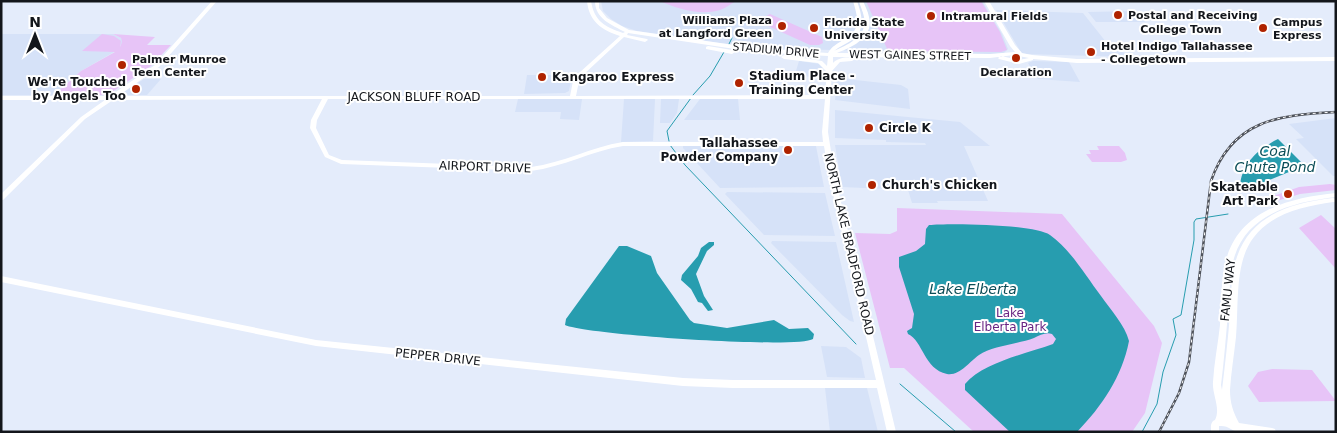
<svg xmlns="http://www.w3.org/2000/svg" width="1337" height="433" viewBox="0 0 1337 433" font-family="'DejaVu Sans',sans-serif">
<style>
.built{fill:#d6e2f8}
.green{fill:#e7c4f7}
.water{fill:#279daf}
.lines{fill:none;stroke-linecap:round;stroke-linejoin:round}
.stream{stroke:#279daf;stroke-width:1}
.secondary{fill:#fff;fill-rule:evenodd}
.rail-casing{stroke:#4f535b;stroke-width:2.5}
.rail{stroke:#fff;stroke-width:1;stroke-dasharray:3;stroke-linecap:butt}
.poi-dot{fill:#af2300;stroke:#fff;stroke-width:2}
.labels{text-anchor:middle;stroke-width:4;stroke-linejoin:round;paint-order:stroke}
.far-poi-label{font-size:11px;font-weight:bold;fill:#13161b;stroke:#fff;text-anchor:start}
.far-neighbourhood-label{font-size:11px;font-weight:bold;fill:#13161b;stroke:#fff}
.far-street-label{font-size:11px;fill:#13161b;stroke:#fff}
.poi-label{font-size:12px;font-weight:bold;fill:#13161b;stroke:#fff;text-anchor:start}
.street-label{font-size:12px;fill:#13161b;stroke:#fff}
.park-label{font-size:12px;fill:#692583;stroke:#fff}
.water-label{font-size:14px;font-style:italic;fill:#0c4e58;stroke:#fff}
</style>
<rect width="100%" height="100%" fill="#e4ecfb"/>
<!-- built -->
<path class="built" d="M601,1H982L1002,34L1008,49L1004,53L995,54L755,48L637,31L622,26L611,19L603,11Z
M996,10L1083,13L1110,47L1135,57L1022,54Z
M1136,11L1145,22H1096L1088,12Z
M1,34H113L121,38L123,42L114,52L81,71L54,95H1Z
M799,61L820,64L823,67L822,78L802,76L796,71Z
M1033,61L1069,62L1080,82L1038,79L1028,63Z
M527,75H572L569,91L565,93L524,94Z
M837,78L901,85L908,89L910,109L835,100Z
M144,79H161L147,95H124V92Z
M518,99H582L579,120L560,119L561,112H515Z
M624,99H655L653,141L621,142Z
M661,99H679L677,113L670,123H660Z
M700,99H738L740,120H684Z
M835,110L960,122L990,146H964L988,201H937L938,203H912L908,190L842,187L835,145H926L925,143L886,142V140L835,138Z
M1336,118V176H1333L1296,139L1304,138L1289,124Z
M683,145L816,146L824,187L720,188L683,148Z
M727,192L825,193L835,236L764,235L725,194Z
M772,241L836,242L854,322L850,321L842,315L771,243Z
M821,346L846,347L861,358L865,378L827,377Z
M825,388H867L878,432H830Z"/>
<!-- green -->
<path class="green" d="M660,1H736C730,4 726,8 720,10C700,16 678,9 660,1Z
M866,1H981L1000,32L1007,50L1001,52L888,51Z
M770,14L822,37L823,43L819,45H810L757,21Z
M102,34L114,36L121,41L120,47L122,42L121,38L113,34L155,37L147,45H171L151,66L112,92L105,95H54L81,71L115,52L82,51Z
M1097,146H1119L1125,153L1127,160L1121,162H1092L1086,154H1091L1089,150H1099Z
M1330,184L1336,185V190L1300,194L1267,204L1262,200L1299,187Z
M897,208L1062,214L1154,326L1162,343L1145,413L1132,432H974L904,368H890L855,233L890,234L897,231Z
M1321,215L1336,229V269L1299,228Z
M1272,369L1312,370L1336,401L1259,402L1248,386L1258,372Z"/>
<!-- water -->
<path class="water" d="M1278,139L1309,170L1289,172L1252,187H1240C1241,164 1258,149 1278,139Z
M929,225C950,223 1034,224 1050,235C1070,249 1086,276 1101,296C1110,309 1125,325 1129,341C1122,377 1102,406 1077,432H1010L965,390V384C984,362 1026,354 1053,344L1056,339L1052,334C1046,332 1040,335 1034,338C1018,344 992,346 979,355C969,362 960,376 947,374C924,369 923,341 908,334L907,331L912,328L914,314L899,267V257L916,251L925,244L926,229Z
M709,242H714V245L707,251L696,274L704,296L713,310L708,311L702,303L698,302L691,289L681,280L682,275L698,256L701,248Z
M619,246H627L651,256L657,273L690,320L694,323L727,328L774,320L789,329L808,328L814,334L813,339C798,349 587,335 565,325L566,319Z"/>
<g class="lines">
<!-- stream -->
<path class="stream" d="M729,44L732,38
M693,95L710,76L724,52
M669,141L667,131L691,98
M670,145L685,165L856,344
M900,384L956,432
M1142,432L1157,404L1163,372L1176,335L1173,319L1181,315L1194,240V222L1196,219L1228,214"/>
<!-- secondary -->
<path class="secondary" d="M212,1H217L159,67L118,96H570L573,81L579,73L620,36C601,30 589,21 587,1H591C594,21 605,27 623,33L625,32C612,25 595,19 595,1H599V8L607,18L629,30L755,48L828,53C832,46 837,44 843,40C862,30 858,18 853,1H857C862,15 866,30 852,40C846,44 840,46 834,51C849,44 868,36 864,17C863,11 860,6 859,1H863C865,6 868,11 869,17C874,37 853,47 837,53L990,54L1015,52L1010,46L984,1H989L1015,45L1022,53L1032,55L1077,59L1336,57V61L1077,63L1033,59V60L1019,64L999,59L998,58L1001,56L1019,60L1029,58L1014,55L990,58L833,57V63C837,58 849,56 855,59L852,61L840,62L832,71L828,132L835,177L896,432H887L877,388H733L683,386L316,346L1,282V276L316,340L683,378L733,380H876L829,177L824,146H623C591,151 563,167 531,171L341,164L325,157L310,128L311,120L322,99L113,100L85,119L3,200H1V194L81,117L105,100H1V96H110L155,65ZM628,33L755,52L828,56L827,66L822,61L784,55L781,57L784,59L818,63L827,72L825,95L576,96L579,81L583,75L624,37L645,42L648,40L647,39L627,35ZM328,99H825L822,132L823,142H623C591,147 563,163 531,167L342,160L329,155L316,128L317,120Z
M708,46L732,50L735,52L732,54L706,49V47Z
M1336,193V197C1293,202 1244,214 1233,262C1229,279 1230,296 1228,312C1226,336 1224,361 1221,385L1222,390C1225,365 1228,339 1230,314C1231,296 1231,277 1236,260C1249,215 1291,203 1333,198L1336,199L1335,202H1333C1305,206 1272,213 1254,237C1234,262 1239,306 1236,337C1234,355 1231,373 1230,390C1230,403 1233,412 1239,423L1272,428L1275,429L1276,432C1264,432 1251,433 1239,432C1231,431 1229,425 1219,426V432H1211C1211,427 1210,422 1215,420C1221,408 1212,395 1213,382C1214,363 1218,344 1220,325C1221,305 1221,284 1225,264C1237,211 1288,198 1336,193Z"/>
<!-- rail casing -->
<g class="rail-casing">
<path id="rail" d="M1159,432L1179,393L1189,362L1211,181C1232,120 1278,115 1336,112"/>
</g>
<!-- rail -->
<use href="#rail" class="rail"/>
</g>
<!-- markers -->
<g class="poi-dot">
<circle cx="1118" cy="15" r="5"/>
<circle cx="931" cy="16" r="5"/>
<circle cx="782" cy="26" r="5"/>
<circle cx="814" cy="28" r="5"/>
<circle cx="1263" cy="28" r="5"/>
<circle cx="1091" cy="52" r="5"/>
<circle cx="1016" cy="58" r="5"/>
<circle cx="122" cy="65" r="5"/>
<circle cx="542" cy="77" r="5"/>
<circle cx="739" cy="83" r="5"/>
<circle cx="136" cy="89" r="5"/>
<circle cx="869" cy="128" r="5"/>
<circle cx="788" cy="150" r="5"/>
<circle cx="872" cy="185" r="5"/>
<circle cx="1288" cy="194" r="5"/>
</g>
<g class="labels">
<!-- far-poi labels -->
<g class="far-poi-label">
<text x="1128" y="19">Postal and Receiving</text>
<text x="941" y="20">Intramural Fields</text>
<text x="772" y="24" text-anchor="end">Williams Plaza<tspan x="772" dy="13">at Langford Green</tspan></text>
<text x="824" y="26">Florida State<tspan x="824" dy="13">University</tspan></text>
<text x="1273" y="26">Campus<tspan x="1273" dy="13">Express</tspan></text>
<text x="1101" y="50">Hotel Indigo Tallahassee<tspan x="1101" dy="13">- Collegetown</tspan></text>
<text x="132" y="63">Palmer Munroe<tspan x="132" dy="13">Teen Center</tspan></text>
<text x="1016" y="76" text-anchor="middle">Declaration</text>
</g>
<!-- far-neighbourhood labels -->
<g class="far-neighbourhood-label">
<text x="1181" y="33">College Town</text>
</g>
<!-- far-street labels -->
<g class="far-street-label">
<text transform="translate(776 50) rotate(5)" y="4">STADIUM DRIVE</text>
<text transform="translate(910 55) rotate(1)" y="4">WEST GAINES STREET</text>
</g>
<!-- poi labels -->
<g class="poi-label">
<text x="749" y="80">Stadium Place -<tspan x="749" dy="14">Training Center</tspan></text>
<text x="552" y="81">Kangaroo Express</text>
<text x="126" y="86" text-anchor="end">We're Touched<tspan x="126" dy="14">by Angels Too</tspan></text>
<text x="879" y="132">Circle K</text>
<text x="778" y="147" text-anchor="end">Tallahassee<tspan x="778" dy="14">Powder Company</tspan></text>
<text x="882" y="189">Church's Chicken</text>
<text x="1278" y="191" text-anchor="end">Skateable<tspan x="1278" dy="14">Art Park</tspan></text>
</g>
<!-- street labels -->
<g class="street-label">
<text x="414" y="101">JACKSON BLUFF ROAD</text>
<text transform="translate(485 167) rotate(2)" y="4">AIRPORT DRIVE</text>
<text transform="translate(849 244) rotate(77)" y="4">NORTH LAKE BRADFORD ROAD</text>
<text transform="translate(1228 290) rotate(-84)" y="4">FAMU WAY</text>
<text transform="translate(438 357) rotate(6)" y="4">PEPPER DRIVE</text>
</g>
<!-- park labels -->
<g class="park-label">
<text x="1010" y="317">Lake<tspan x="1010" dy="14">Elberta Park</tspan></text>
</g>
<!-- water labels -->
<g class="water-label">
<text x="1275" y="156">Coal<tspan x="1275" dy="16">Chute Pond</tspan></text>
<text x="973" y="294">Lake Elberta</text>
</g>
</g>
<!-- border -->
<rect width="1337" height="433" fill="none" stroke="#13161b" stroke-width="5"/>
<!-- north arrow -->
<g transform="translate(35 35)" stroke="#ffffff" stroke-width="4" paint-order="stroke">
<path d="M0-4L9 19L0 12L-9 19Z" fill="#13161b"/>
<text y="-8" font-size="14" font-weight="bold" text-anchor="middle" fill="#13161b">N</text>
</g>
</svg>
